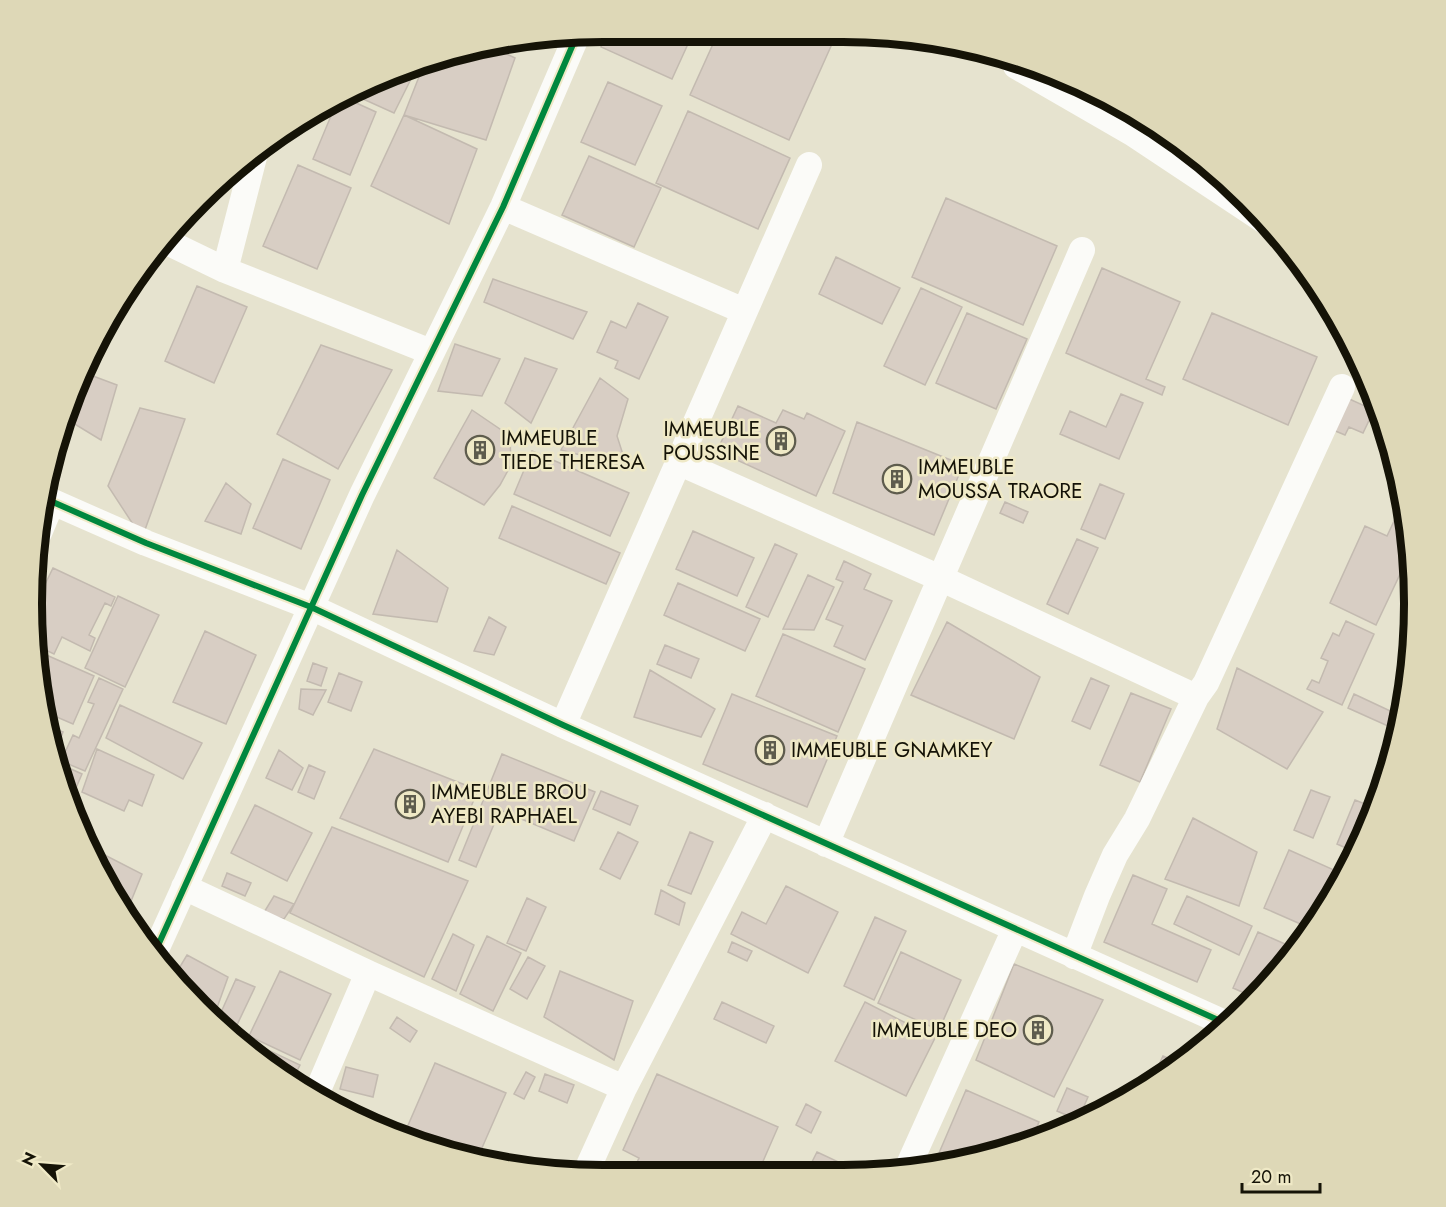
<svg xmlns="http://www.w3.org/2000/svg" width="1446" height="1207" viewBox="0 0 1446 1207" font-family="Jost,sans-serif">
<style>
.building{fill:#d8cec4;stroke:#c3bab0;stroke-width:1.5}
.lines{fill:none;stroke-linecap:round;stroke-linejoin:round}
.street{stroke:#fbfbf8;stroke-width:26}
.cycleway-casing{stroke:#efe9c6;stroke-width:10}
.cycleway{stroke:#00873e;stroke-width:6}
.labels{text-anchor:middle;stroke-width:5;stroke-linejoin:round;paint-order:stroke}
.poi-label{font-size:21px;fill:#151307;stroke:#efe9c6;text-anchor:start}
.rim{fill:none;stroke:#151307;stroke-width:8}
</style>
<rect width="100%" height="100%" fill="#e6e3cf"/>
<!-- building -->
<path class="building" d="M608,32L693,33L672,79L601,47Z
M718,33L836,35L789,140L690,95Z
M490,46L515,58L486,140L404,115L424,64L456,51Z
M417,67L394,113L352,94Z
M608,82L662,106L635,165L581,142Z
M343,97L376,112L350,175L313,159L338,99Z
M688,111L790,158L758,229L656,183Z
M404,115L477,149L449,224L371,186Z
M589,156L661,188L634,247L562,215Z
M298,165L351,188L317,269L263,246Z
M946,198L1057,246L1023,325L912,277Z
M836,257L900,288L882,324L819,294Z
M1102,268L1180,302L1146,379L1165,387L1162,395L1066,353Z
M493,279L587,312L573,339L484,302Z
M197,286L247,307L214,383L165,361Z
M921,288L962,307L925,385L884,366Z
M638,303L668,317L639,379L615,368L618,361L597,352L611,321L626,328Z
M967,313L1027,339L996,409L936,383Z
M1212,313L1317,357L1288,425L1183,379Z
M455,344L500,359L482,396L438,391Z
M321,345L392,370L338,469L277,434Z
M525,358L557,369L531,423L505,403Z
M85,373L117,385L101,440L63,417Z
M600,378L628,399L617,436L627,467L561,450Z
M1121,394L1143,403L1119,459L1060,434L1070,411L1106,427Z
M1347,398L1374,410L1363,433L1349,427L1345,435L1333,430Z
M738,406L776,423L783,410L804,419L807,413L845,431L816,496L717,451Z
M140,408L185,419L142,538L108,486Z
M472,410L510,436L511,465L500,485L484,505L434,478Z
M857,422L963,465L934,535L833,493Z
M532,451L629,493L610,536L514,494Z
M283,459L330,480L301,549L253,528Z
M226,483L251,504L241,534L205,521Z
M1100,484L1124,494L1105,539L1081,529Z
M1005,502L1028,512L1023,523L1000,513Z
M512,506L620,553L606,584L499,538Z
M1395,519L1407,524L1410,553L1376,625L1330,603L1365,526L1387,536Z
M693,531L754,558L737,596L676,569Z
M1077,539L1098,548L1068,614L1047,604Z
M775,544L797,554L768,617L746,607Z
M397,550L448,588L437,622L373,614Z
M844,561L871,574L864,589L892,601L865,660L834,646L843,626L826,619L843,582L836,579Z
M53,568L115,597L111,606L105,603L89,635L95,638L90,651L62,637L54,654L35,645L34,607Z
M808,575L834,587L814,630L783,629Z
M678,583L760,619L745,651L664,615Z
M118,596L159,615L125,687L85,668Z
M489,617L506,627L494,655L474,651Z
M1346,621L1374,634L1342,705L1307,689L1312,680L1319,683L1328,661L1321,658L1333,633L1339,636Z
M947,622L1040,677L1014,739L911,695Z
M205,631L256,655L226,724L173,702Z
M783,634L865,669L838,732L756,696Z
M665,645L699,659L691,678L657,664Z
M35,650L94,676L73,724L45,712L36,679Z
M313,663L327,668L321,686L307,681Z
M1237,668L1323,712L1287,769L1217,729Z
M650,670L715,709L701,737L634,717Z
M339,673L362,682L351,711L328,702Z
M99,678L123,689L85,771L61,761L73,735L79,738L94,704L88,702Z
M1091,678L1109,686L1090,729L1072,721Z
M301,689L326,690L313,715L299,709Z
M1131,693L1171,709L1140,782L1100,765Z
M732,694L837,736L807,807L703,764Z
M1354,694L1403,717L1399,731L1348,708Z
M120,705L202,743L183,779L106,738Z
M49,727L63,732L56,750Z
M97,749L154,775L142,806L129,800L124,811L82,792Z
M374,749L478,790L448,862L340,818Z
M279,750L303,768L292,790L266,778Z
M502,754L595,792L574,841L500,810L476,867L459,860Z
M60,764L82,774L70,802L60,765Z
M309,765L325,772L314,799L298,792Z
M1311,790L1330,797L1313,838L1294,830Z
M601,791L638,806L630,825L593,809Z
M1355,800L1375,808L1371,822L1355,852L1337,844Z
M255,805L312,833L287,881L231,853Z
M1193,818L1257,852L1239,906L1165,879Z
M332,827L468,881L424,977L290,913Z
M618,832L638,842L620,879L600,869Z
M690,832L713,842L691,894L668,885Z
M93,849L142,874L125,916L91,853Z
M1289,850L1343,874L1318,921L1312,929L1264,908Z
M227,873L251,883L245,896L222,886Z
M1133,875L1167,889L1152,924L1211,950L1197,982L1104,942Z
M786,886L838,912L808,973L731,934L742,912L766,924Z
M661,890L685,903L679,925L655,914Z
M274,896L294,904L284,919L263,914Z
M1187,896L1252,926L1239,955L1174,924Z
M527,898L546,907L526,951L507,943Z
M875,917L906,931L874,1000L844,986Z
M1258,932L1294,948L1292,953L1256,998L1233,988Z
M453,934L474,945L456,991L432,979Z
M487,936L521,953L493,1011L460,994Z
M732,942L752,951L747,961L728,952Z
M901,952L961,980L939,1030L878,1003Z
M187,955L228,977L213,1019L175,975Z
M528,957L545,966L527,999L510,989Z
M1014,964L1103,1000L1054,1097L976,1060Z
M280,971L331,994L300,1060L249,1036Z
M560,971L633,1001L614,1060L544,1017Z
M236,979L255,987L236,1027L218,1019Z
M722,1002L774,1026L766,1043L714,1019Z
M865,1002L935,1038L906,1096L835,1061Z
M397,1017L417,1031L410,1042L390,1028Z
M234,1034L300,1065L292,1081L232,1038Z
M1163,1056L1180,1063L1161,1079L1150,1084Z
M435,1063L506,1093L478,1157L420,1145L403,1137Z
M346,1067L378,1075L373,1097L340,1089Z
M526,1072L535,1077L524,1099L514,1094Z
M545,1074L574,1085L567,1103L539,1091Z
M657,1074L778,1127L757,1175H631L639,1158L623,1150Z
M1067,1088L1088,1097L1078,1120L1057,1111Z
M966,1090L1039,1122L1031,1141L954,1164L933,1167Z
M806,1104L821,1112L811,1133L796,1125Z
M817,1152L845,1165L840,1175H836L811,1164Z"/>
<g class="lines">
<!-- street -->
<path class="street" d="M1016,66L1132,133L1266,222
M503,207L744,311
M165,241L225,270L431,352
M225,270L254,157
M678,462L940,578L1196,697
M46,499L146,543L311,607L563,725L1227,1024
M39,533L52,502
M563,725L809,165
M826,844L1082,250
M184,887L368,973
M155,952L362,495L503,207L577,35
M1074,956L1097,896L1115,855L1137,819L1196,697L1206,683L1342,387
M315,1097L368,973L624,1088
M907,1169L1015,929
M585,1174L624,1088L765,815"/>
<!-- cycleway casing -->
<g class="cycleway-casing">
<path id="cycleway" d="M46,499L146,543L311,607L563,725L1227,1024
M155,952L362,495L503,207L577,35"/>
</g>
<!-- cycleway -->
<use href="#cycleway" class="cycleway"/>
</g>
<!-- icons -->
<defs>
<g id="building-ring" transform="scale(1.5)"><circle r="9.5" fill="#efe9c6" stroke="#5e5c4d" stroke-width="1.5"/><path d="M-4-6H4V6H1V3H-1V6H-4ZM-2.5-4.3h1.7v1.8h-1.7ZM.8-4.3h1.7v1.8H.8ZM-2.5-1h1.7V.8h-1.7ZM.8-1h1.7V.8H.8Z" fill="#5e5c4d"/></g>
</defs>
<g fill-rule="evenodd">
<use href="#building-ring" x="781" y="441"/>
<use href="#building-ring" x="480" y="450"/>
<use href="#building-ring" x="897" y="479"/>
<use href="#building-ring" x="770" y="750"/>
<use href="#building-ring" x="410" y="804"/>
<use href="#building-ring" x="1038" y="1030"/>
</g>
<g class="labels">
<!-- poi labels -->
<g class="poi-label">
<text x="760" y="436" text-anchor="end">IMMEUBLE<tspan x="760" dy="24">POUSSINE</tspan></text>
<text x="501" y="445">IMMEUBLE<tspan x="501" dy="24">TIEDE THERESA</tspan></text>
<text x="918" y="474">IMMEUBLE<tspan x="918" dy="24">MOUSSA TRAORE</tspan></text>
<text x="791" y="757">IMMEUBLE GNAMKEY</text>
<text x="431" y="799">IMMEUBLE BROU<tspan x="431" dy="24">AYEBI RAPHAEL</tspan></text>
<text x="1017" y="1037" text-anchor="end">IMMEUBLE DEO</text>
</g>
</g>
<!-- crop -->
<path d="M0 0H1446V1207H0ZM603 42H843A561 561 0 0 1 1404 603V604A561 561 0 0 1 843 1165H603A561 561 0 0 1 42 604V603A561 561 0 0 1 603 42Z" fill="#ded8b7" fill-rule="evenodd"/>
<path class="rim" d="M603 42H843A561 561 0 0 1 1404 603V604A561 561 0 0 1 843 1165H603A561 561 0 0 1 42 604V603A561 561 0 0 1 603 42Z"/>
<!-- north arrow -->
<g transform="translate(42 1165) rotate(295)" stroke="#efe9c6" stroke-width="4.5" paint-order="stroke">
<path d="M0-4.5L10 22L0 15L-10 22Z" fill="#151307"/>
<text y="-9" font-size="16" font-weight="bold" text-anchor="middle" fill="#151307">N</text>
</g>
<!-- scale -->
<path d="M1242 1183v9h78v-9" fill="none" stroke="#151307" stroke-width="3"/>
<text x="1251" y="1183" font-size="18" fill="#151307" stroke="#efe9c6" stroke-width="4.5" paint-order="stroke">20 m</text>
</svg>
